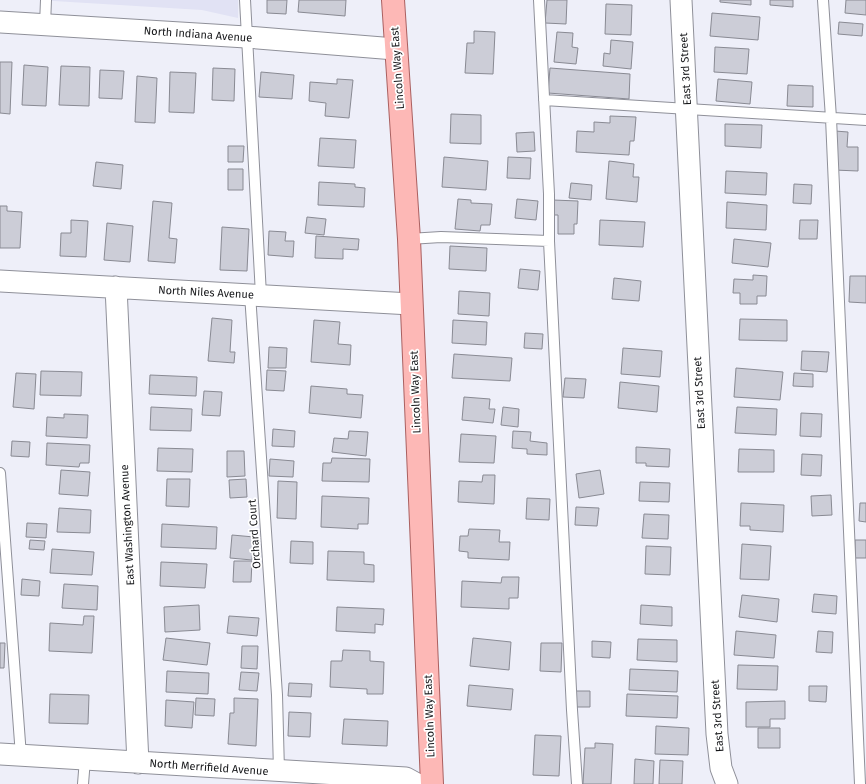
<svg xmlns="http://www.w3.org/2000/svg" width="866" height="784" viewBox="0 0 866 784" font-family="'Fira Sans',sans-serif">
<style>
.built{fill:#e1e2f4}
.building{fill:#cccdd7;stroke:#898a93}
.lines{fill:none;stroke-linecap:round;stroke-linejoin:round}
.lane-casing{stroke:#8f9099;stroke-width:12}
.street-casing{stroke:#8f9099;stroke-width:23}
.primary-casing{stroke:#aa6060;stroke-width:24}
.lane{stroke:#fff;stroke-width:10}
.street{stroke:#fff;stroke-width:21}
.primary{stroke:#fdb8b6;stroke-width:22}
.labels{text-anchor:middle;stroke-width:3.5;stroke-linejoin:round;paint-order:stroke}
.street-label{font-size:11px;fill:#151619;stroke:#fff}
</style>
<rect width="100%" height="100%" fill="#eeeff9"/>
<!-- built -->
<path class="built" d="M37,0H238V18L202,10Z"/>
<!-- building -->
<path class="building" d="M267,0H287L286,14L267,13Z
M299,0H346L345,16L298,12Z
M547,0H567L566,24L545,23Z
M720,0H751V5L720,2Z
M770,0H793V7L770,5Z
M846,0H866V15L845,13Z
M606,4L632,5L631,35L605,34Z
M712,13L760,17L758,40L710,36Z
M839,22L863,24L862,36L838,34Z
M474,31L495,32L493,74L465,73L467,43H474Z
M557,32L573,33L572,47L578,48L576,64L554,62Z
M611,40L633,42L631,69L603,66L604,53L610,54Z
M715,47L749,49L747,74L714,72Z
M0,62H12L10,114L0,113Z
M24,65L48,67L46,106L22,105Z
M61,66L90,67L89,106L59,105Z
M213,68L235,69L234,101L212,100Z
M550,68L630,74L629,99L548,93Z
M100,70L124,71L122,99L99,98Z
M170,72L196,73L194,113L169,112Z
M261,72L294,75L292,99L259,97Z
M137,76L157,78L155,123L135,122Z
M337,79L353,80L349,118L325,116L326,103L309,101L310,82L337,84Z
M718,79L752,82L750,104L716,101Z
M788,85L813,86V107L787,106Z
M451,114L481,115V144L450,143Z
M610,116L636,117L634,141H630L629,155L576,152L577,131L594,132V122L610,123Z
M725,124L762,125L761,148L725,146Z
M835,131L848,132L847,147H858V171L834,170Z
M534,132L535,151L517,152L516,133Z
M320,138L356,140L354,168L318,166Z
M228,146H244L243,162H228Z
M444,157L488,161L486,190L442,187Z
M508,157L531,158L530,179L507,178Z
M609,161L634,164L633,177H639L637,202L606,199Z
M96,162L123,165L121,189L93,186Z
M228,169H243V190H228Z
M726,171L767,173L766,195L725,193Z
M319,182L355,184V187L365,188L364,207L318,205Z
M571,183L592,185L591,200L569,198Z
M794,184L812,185L811,204L793,203Z
M458,199L471,200V203L492,204L490,225H481L480,231L455,229Z
M517,199L538,201L536,220L515,218Z
M553,200L578,201L577,224H574V234H558V215H553Z
M153,201L172,203L169,238L177,239L175,263L148,261Z
M727,202L767,205L766,230L726,228Z
M0,206H7V211L22,212L20,248H0Z
M307,217L326,219L324,235L305,233Z
M71,220L88,221L86,257L60,256L61,233H71Z
M600,220L645,222L643,247L599,245Z
M800,220H818L817,239H799Z
M107,223L133,226L130,262L104,260Z
M222,227L249,229L247,271L220,270Z
M269,231L286,232L285,241H294L293,257L268,255Z
M316,236L359,239L358,250L343,249V259L315,258Z
M734,239L771,243L768,267L732,263Z
M450,246L487,248L486,271L449,269Z
M520,269L540,271L538,290L518,288Z
M753,275L767,276L766,296H757V304H740V293H733L734,279L753,280Z
M850,276H866V303L849,302Z
M614,278L641,281L639,301L612,299Z
M459,291L490,293L489,316L458,314Z
M212,318L232,320L230,352H235L234,363L208,361Z
M740,319L787,320V341L739,340Z
M314,320L340,322L338,344L351,345L350,365L311,362Z
M453,320L487,322L486,345L452,343Z
M525,333L543,334L542,349L524,348Z
M269,347L287,348L286,368H268Z
M623,348L662,351L660,377L621,374Z
M802,351L829,352L827,372L801,370Z
M454,354L512,358L510,381L452,378Z
M736,368L783,372L780,400L734,397Z
M267,370L286,371L284,391L266,390Z
M41,371L82,372L81,396L40,395Z
M16,373L36,374L34,409L13,407Z
M794,373L813,374V387L793,386Z
M150,375L197,377L196,396L149,394Z
M565,378L586,379L584,398L563,397Z
M620,382L659,386L657,412L618,408Z
M311,386L347,389V394L363,395L361,418L309,413Z
M204,391L222,392L220,416L202,415Z
M464,397L490,399L489,409H495L493,423L462,420Z
M151,407L192,409L191,431L150,430Z
M503,407L519,409L518,427L501,425Z
M737,407L777,409L776,435L735,433Z
M801,413L822,414L821,437L800,436Z
M64,414L88,415L87,438L46,436L47,417L64,418Z
M273,429L295,431L294,447L272,446Z
M349,431L368,432L366,456L332,452L334,438L348,439Z
M513,431L531,432L530,441L547,443V455L527,454V449L512,448Z
M461,434L496,436L494,463L459,462Z
M12,441L30,442L29,457L11,456Z
M47,443L90,445L89,463H80L79,467L46,465Z
M636,447L670,449L669,467L646,466V463H636Z
M158,448L193,449L192,472L157,471Z
M739,449L774,450V472H738Z
M227,451H244L245,476L227,477Z
M802,454L822,455L821,476L801,475Z
M332,458L370,459L369,482L322,481L323,463H331Z
M270,459L294,461L293,477L269,476Z
M61,470L90,472L88,496L59,494Z
M600,470L604,494L579,498L576,474Z
M483,475H495L494,504L458,502L459,481L482,482Z
M167,479H190L189,507L166,506Z
M246,479L247,497L230,498L229,480Z
M278,481L297,482L296,519L277,518Z
M640,482L670,483L669,502L639,501Z
M831,495L832,515L812,516L811,496Z
M322,496L369,498L368,524H358V529L321,527Z
M527,498L550,499L549,520L526,519Z
M741,503L784,505L783,532L750,530V526H740Z
M860,503H866V522L859,521Z
M576,507L599,508L597,526L575,525Z
M59,508L91,510L90,533L57,532Z
M644,514L669,515L668,539L642,538Z
M27,523L47,524L46,538L26,537Z
M162,524L217,527L216,549L161,547Z
M469,529L500,530L499,542H510L509,560L468,558V552L459,551L460,536H468Z
M232,535L254,537L252,560L230,558Z
M30,540L45,541L44,550L29,549Z
M855,540H866V558H855Z
M291,541L313,542V564L290,563Z
M742,544L771,546L769,580L740,579Z
M646,546L671,547L670,575L645,574Z
M52,549L94,552L92,575L50,573Z
M328,551L364,552V564L374,565V582L327,580Z
M234,561H252L251,582H233Z
M161,562L207,564L205,588L160,586Z
M502,577H519L518,598H509V609L461,607L462,581L501,583Z
M22,579L40,581L39,596L21,595Z
M64,584L98,586L97,610L62,608Z
M814,594L837,596L836,614L812,612Z
M742,595L779,599L777,622L739,617Z
M199,605L200,630L165,632L164,607Z
M641,605L672,607V626L640,624Z
M337,607L384,609L383,625L375,624V633L336,631Z
M84,616H94L92,653L49,651L50,623L83,625Z
M229,616L259,618L257,636L227,633Z
M736,631L776,635L774,658L734,655Z
M818,631L833,632L832,653L816,652Z
M166,638L210,643L207,665L163,660Z
M473,638L511,642L509,670L470,666Z
M638,639L677,640V662L637,660Z
M592,641L611,642L610,658L592,657Z
M0,643H5L4,668H0Z
M541,643H562L561,672L540,671Z
M242,646H258L257,669L241,668Z
M343,650L370,651V661L384,662L383,694H367V689L330,687L331,661H342Z
M738,665L778,666L777,690L737,689Z
M630,669L678,671L677,692L629,690Z
M167,671L209,673L208,694L166,692Z
M241,672L259,673L257,691L239,690Z
M289,683L312,684L311,697L288,696Z
M469,685L513,689L511,710L467,706Z
M809,686H827L826,702L809,701Z
M576,691H590V707H576Z
M50,694L89,695L88,724L49,723Z
M627,694L678,696L677,718L626,716Z
M196,698L215,699L214,716L195,715Z
M234,698L258,699L256,746L228,744L230,713H234Z
M166,700L194,702L192,728L165,726Z
M785,701V719H770V727H746V702Z
M289,712L311,713L310,737L288,736Z
M344,719L388,721L387,746L342,744Z
M656,726L689,728L688,755L655,754Z
M758,728H780V748H758Z
M535,735L561,736L559,776L533,775Z
M595,743L613,744L611,784H583L585,748H595Z
M635,759L654,761L653,784H634Z
M660,760L683,761L682,784H659Z"/>
<g class="lines">
<!-- lane casing -->
<g class="lane-casing">
<path id="lane" d="M245,0L261,295
M539,0L549,194V241L572,710L577,784
M823,0L831,118L860,784
M45,25L46,0
M544,100L866,120
M409,239L441,237L549,241
M250,294L277,695L279,771
M0,473L21,756
M83,784L85,759"/>
</g>
<!-- street casing -->
<g class="street-casing">
<path id="street" d="M681,0L717,734L721,768L727,784
M0,22L246,37L395,49
M0,281L411,304
M116,287L138,763
M0,754L406,778L417,784"/>
</g>
<!-- primary casing -->
<g class="primary-casing">
<path id="primary" d="M393,0L409,239L432,784"/>
</g>
<!-- lane -->
<use href="#lane" class="lane"/>
<!-- street -->
<use href="#street" class="street"/>
<!-- primary -->
<use href="#primary" class="primary"/>
</g>
<g class="labels">
<!-- street labels -->
<g class="street-label">
<text transform="translate(198 34) rotate(4)" y="4">North Indiana Avenue</text>
<text transform="translate(397 68) rotate(-94)" y="4">Lincoln Way East</text>
<text transform="translate(685 69) rotate(-93)" y="4">East 3rd Street</text>
<text transform="translate(206 292) rotate(3)" y="4">North Niles Avenue</text>
<text transform="translate(415 392) rotate(-92)" y="4">Lincoln Way East</text>
<text transform="translate(699 393) rotate(-93)" y="4">East 3rd Street</text>
<text transform="translate(127 525) rotate(-93)" y="4">East Washington Avenue</text>
<text transform="translate(254 534) rotate(-94)" y="4">Orchard Court</text>
<text transform="translate(429 716) rotate(-92)" y="4">Lincoln Way East</text>
<text transform="translate(717 716) rotate(-94)" y="4">East 3rd Street</text>
<text transform="translate(209 767) rotate(4)" y="4">North Merrifield Avenue</text>
</g>
</g>
</svg>
